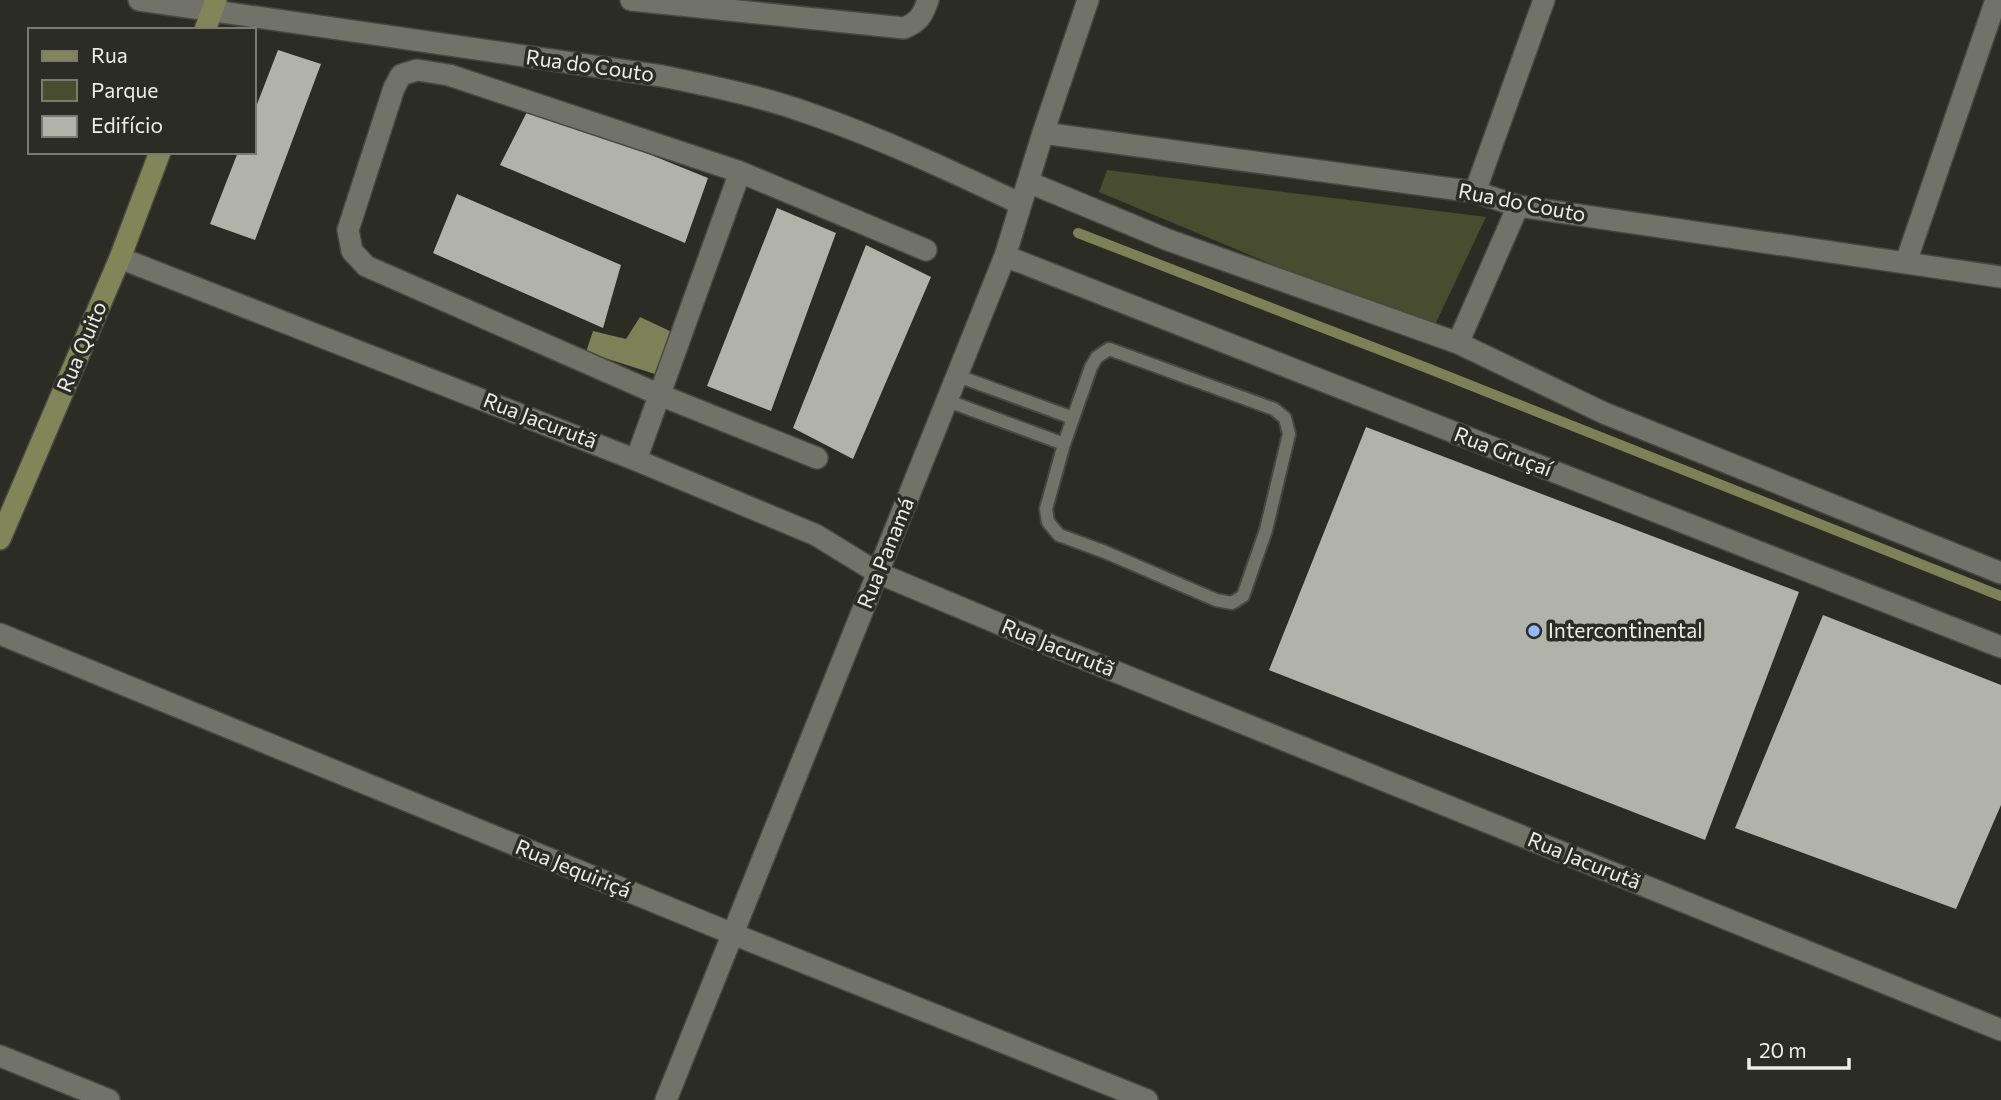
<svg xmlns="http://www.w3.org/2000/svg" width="2001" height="1100" viewBox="0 0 2001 1100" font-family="Commissioner,sans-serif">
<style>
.green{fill:#494d30}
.water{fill:#7c8158}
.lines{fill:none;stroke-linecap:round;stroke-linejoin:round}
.stream{stroke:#7c8158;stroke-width:10}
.building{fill:#b1b2a8}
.lane-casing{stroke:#474842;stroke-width:16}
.street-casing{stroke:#474842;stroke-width:24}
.secondary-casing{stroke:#474842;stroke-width:24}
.lane{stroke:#717369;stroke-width:12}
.street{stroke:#717369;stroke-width:21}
.secondary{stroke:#818658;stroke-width:21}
.poi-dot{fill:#94b7fd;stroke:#2b2c24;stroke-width:2.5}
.labels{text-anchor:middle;stroke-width:7;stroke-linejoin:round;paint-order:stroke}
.street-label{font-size:21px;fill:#edeee8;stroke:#2b2c24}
.poi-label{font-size:21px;fill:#edeee8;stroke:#2b2c24;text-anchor:start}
</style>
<rect width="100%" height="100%" fill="#2b2c24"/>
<!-- green -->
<path class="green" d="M1107,170L1486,217L1432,331L1099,192Z"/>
<!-- water -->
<path class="water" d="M640,317L672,332L658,375L586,352L593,331L626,339Z"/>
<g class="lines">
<!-- stream -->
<path class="stream" d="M1078,233L1427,368L2001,596"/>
</g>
<!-- building -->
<path class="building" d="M278,50L321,64L255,240L210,224L238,152H254V112Z
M530,106L708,178L685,243L500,165Z
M457,194L621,265L603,328L433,253Z
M777,208L836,233L771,411L707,386Z
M866,245L931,277L853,459L793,428Z
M1366,427L1799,592L1705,840L1269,670Z
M1823,615L2001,685V805L1956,909L1735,828Z"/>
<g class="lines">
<!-- lane casing -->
<g class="lane-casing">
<path id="lane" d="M1109,349L1274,409L1285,418L1289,434L1266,530L1243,596L1232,603L1216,600L1105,552L1059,535L1048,522L1046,509L1064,444L1091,367L1097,357Z
M958,376L1073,418
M948,401L1064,444"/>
</g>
<!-- street casing -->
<g class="street-casing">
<path id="street" d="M139,0L662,76C711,86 760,96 808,113C881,138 951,171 1021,204
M631,0L904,28C919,22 923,15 928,0
M1043,133L1475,192L1518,206L2001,277
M1028,182L1168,240L1458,343L1604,413L2001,573
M1475,192L1544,0
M1005,256L2001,647
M120,258L636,460L816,535L878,573L1052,646L2001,1030
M1906,262L1996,0
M1458,343L1518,206
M817,458L660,395L366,266L352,251L348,230L394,88L401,75L417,70L449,75L740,172L926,250
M636,460L740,172
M0,634L733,934L1147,1100
M0,1056L109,1100
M666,1100L1005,256L1043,133L1088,0"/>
</g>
<!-- secondary casing -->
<g class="secondary-casing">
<path id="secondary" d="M205,30L216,0
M0,539L120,258L160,152"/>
</g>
<!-- lane -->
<use href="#lane" class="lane"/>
<!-- street -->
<use href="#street" class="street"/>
<!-- secondary -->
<use href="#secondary" class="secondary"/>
</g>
<!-- markers -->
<circle class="poi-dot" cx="1534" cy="631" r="7"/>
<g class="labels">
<!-- street labels -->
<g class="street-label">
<text transform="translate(590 66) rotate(8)" y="7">Rua do Couto</text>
<text transform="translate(1522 203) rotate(11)" y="7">Rua do Couto</text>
<text transform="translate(82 347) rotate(-67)" y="7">Rua Quito</text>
<text transform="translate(540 421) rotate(21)" y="7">Rua Jacurutã</text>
<text transform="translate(1503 452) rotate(21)" y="7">Rua Gruçaí</text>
<text transform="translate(886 553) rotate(-68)" y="7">Rua Panamá</text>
<text transform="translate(1058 648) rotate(22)" y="7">Rua Jacurutã</text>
<text transform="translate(1584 861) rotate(22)" y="7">Rua Jacurutã</text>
<text transform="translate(573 869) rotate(22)" y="7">Rua Jequiriçá</text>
</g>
<!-- poi labels -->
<g class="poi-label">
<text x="1548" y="638">Intercontinental</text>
</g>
</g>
<!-- legend -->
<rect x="28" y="28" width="228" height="126" fill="#2b2c24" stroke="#797a72" stroke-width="2"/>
<rect x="42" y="51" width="35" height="10" fill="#818658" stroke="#797a72" stroke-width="2"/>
<text x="91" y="63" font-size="21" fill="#edeee8">Rua</text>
<rect x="42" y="80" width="35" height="21" fill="#494d30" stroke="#797a72" stroke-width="2"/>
<text x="91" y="98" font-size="21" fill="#edeee8">Parque</text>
<rect x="42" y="116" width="35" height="21" fill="#b1b2a8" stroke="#797a72" stroke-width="2"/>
<text x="91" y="133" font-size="21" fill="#edeee8">Edifício</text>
<!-- scale -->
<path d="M1749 1058v10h100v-10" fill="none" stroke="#edeee8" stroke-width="3.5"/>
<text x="1759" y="1058" font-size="21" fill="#edeee8" stroke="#2b2c24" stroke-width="5" paint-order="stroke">20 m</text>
</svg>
